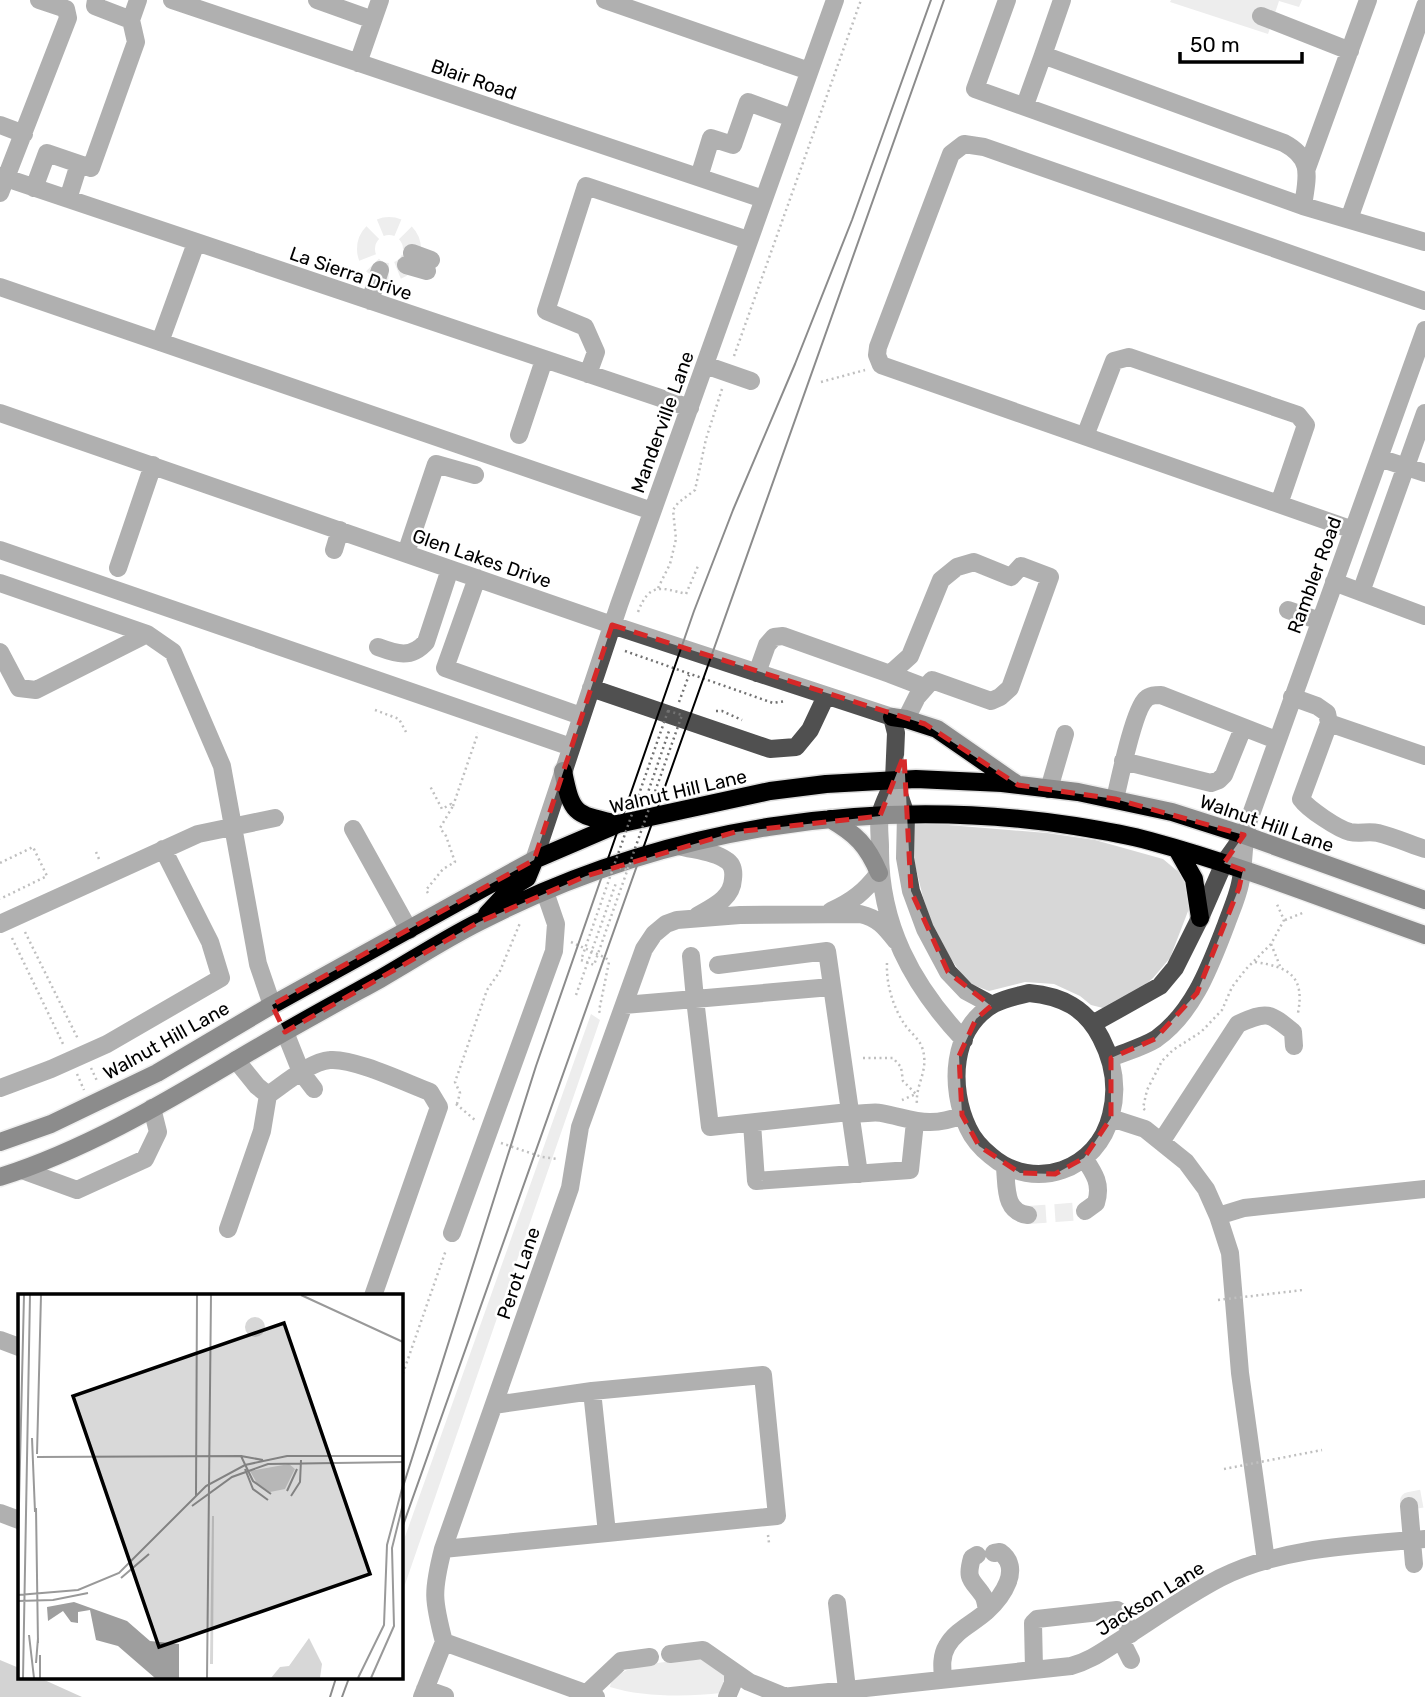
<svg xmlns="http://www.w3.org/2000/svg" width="1425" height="1697" viewBox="0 0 1425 1697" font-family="Rubik,sans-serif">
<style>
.green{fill:#d7d7d7}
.water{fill:#9e9e9e}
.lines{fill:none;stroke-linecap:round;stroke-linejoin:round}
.minor-tunnel{stroke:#d9d9d9;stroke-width:18;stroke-dasharray:18 9;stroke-linecap:butt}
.major-casing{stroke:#dbdbdb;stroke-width:21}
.path{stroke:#727272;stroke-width:2.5;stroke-dasharray:2 3.5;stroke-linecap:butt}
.minor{stroke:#505050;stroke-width:18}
.major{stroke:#000;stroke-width:18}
.tram{stroke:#000;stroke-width:2}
.path-bridge{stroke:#727272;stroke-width:2.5;stroke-dasharray:2 3.5;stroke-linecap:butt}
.marked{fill:none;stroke:#d62828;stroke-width:5;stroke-dasharray:14 9;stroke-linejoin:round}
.labels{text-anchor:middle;stroke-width:5;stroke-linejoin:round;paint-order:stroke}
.street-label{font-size:19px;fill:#000;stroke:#fff}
.inset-road{fill:none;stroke:#999;stroke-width:2}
.view{fill:#000;fill-opacity:0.15;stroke:#000;stroke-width:3.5}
.inset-edge{fill:none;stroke:#000;stroke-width:3.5}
</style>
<rect width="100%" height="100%" fill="#fff"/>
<!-- green -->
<path class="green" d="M1171,0H1302L1299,7L1279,1L1268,34L1170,2Z
M912,822L1047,833L1095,840L1163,859L1181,874L1189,893L1190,906L1170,958L1153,978L1138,991L1120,1004L1103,1008L1091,1005L1080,996L1054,984L1025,982L989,991L968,983L951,959L932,924L923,897L913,857Z
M591,1014L600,1020L401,1596V1548Z
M703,1659L724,1672L727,1678L721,1693C688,1697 641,1697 610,1687C616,1660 680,1662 703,1659Z"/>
<!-- water -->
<path class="water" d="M0,1660L19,1668V1678H40L82,1697H0Z"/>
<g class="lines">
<!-- minor-tunnel -->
<path class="minor-tunnel" d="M366 249a23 23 0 1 1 46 0a23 23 0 1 1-46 0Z
M1028,1215L1085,1211
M1409,1506V1501L1425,1498"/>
<!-- major casing -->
<g class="major-casing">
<path id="major" d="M892,717L906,719L937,729L1015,783
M563,771C572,815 574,814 618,824
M830,819C856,834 867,845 879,873
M1177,849L1194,879L1200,918
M487,914L512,887L527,878L534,861
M0,1142L51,1124L157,1073L272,1005L534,860L618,824L770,791L826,784L916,779L1002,783L1078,792L1172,812L1244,835L1425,900
M0,1177C82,1151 159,1106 233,1062C281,1033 331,1006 380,979C413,960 445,939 479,922C661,828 873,794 1075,826C1100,830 1125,834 1150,841C1243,866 1334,903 1425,935"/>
</g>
<!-- path -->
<path class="path" d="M734,356L861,0
M821,382L865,370
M658,588L670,564L676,539L673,510L678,503L695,490L706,439L722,389
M638,612C649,583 660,587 686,594L698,566
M625,651L773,703L786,701
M679,702L689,675
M375,710L399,719L406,732
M716,711H722L742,720
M645,801L669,731
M453,806L478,733
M96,852L99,859
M0,863L33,847L47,876L0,899
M428,893L426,890L443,869L455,862L446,836L440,828L453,806L451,804L442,809L430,786
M1285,920L1305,912
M25,932L78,1039
M12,938L64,1046
M571,942L606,958L609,962L599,1011L601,1015
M1271,944L1280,966
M1255,962C1289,967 1305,976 1298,1013
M887,963C886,984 893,1007 905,1025C910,1032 919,1039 922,1047C930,1071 915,1083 917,1105
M576,995L616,883
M863,1058H893L901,1067L903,1081L916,1094L902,1100
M91,1068L98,1083
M77,1074L84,1090
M456,1104L475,1120
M457,1104L460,1093L455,1082L487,990L500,971L520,923
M1145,1110L1143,1108L1147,1090L1162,1061L1173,1050L1201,1032L1222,1010L1232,987L1246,969L1271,944L1284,920L1276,902
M501,1143L542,1157L558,1159
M401,1379L446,1250
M768,1535L769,1543"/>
<!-- minor -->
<path class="minor" d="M172,0L763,199
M317,0L373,20
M605,0L809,71
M1007,0L975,89L1303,206L1425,242
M1261,16L1350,51
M131,20L138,0
M1043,55L1062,0
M358,63L380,0
M1025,105L1043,55L1284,143C1314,159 1307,177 1303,206
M0,125L24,134
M1307,168L1368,0
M0,176L690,408
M699,177L711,138L733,145L748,102L792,118
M34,188L47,153L91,168L136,42L131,20L95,6L96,0
M0,193L68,18L66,9L39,0
M68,199L79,164
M1349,219L1425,6
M412,253L431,260
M406,265L427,271
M0,287L652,511
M370,301L380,270
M160,342L196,243
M705,365L751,381
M588,374L596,352L585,327L546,311L586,186L748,240
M0,413L612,625L892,717L896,733L894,780L906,815L905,858L911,891L925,929L948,972L966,991L992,1005
M519,435L544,360
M1085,436L1114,361L1129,357L1298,415L1306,425L1279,504
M1379,458L1425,473
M1353,530L881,365L877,355L878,347L951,154L964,144L984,147L1425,301
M0,550L571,747
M334,550L340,530
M406,553L436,464L475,475
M118,568L153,465
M477,578L445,668L581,716
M1334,582L1425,616
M0,583L147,634L173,652L222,766L258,964L272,1005
M1361,592L1425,413
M1288,610L1320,621
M378,647C397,654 411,659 426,642L450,569
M0,652L19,688L36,690L147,634
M757,673L767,645L774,637L783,636L890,674L910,656L941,580L957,567L974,562L1011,577L1021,566L1050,577L1010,688L1000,697L991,701L932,680L917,697L906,719
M890,674L924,687
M591,688L770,749L796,747L810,730L826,696
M1292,697L1317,706L1327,713L1329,723L1425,756
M1329,723L1301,799C1308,809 1338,829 1350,832C1359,834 1369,831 1378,833C1394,837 1410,844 1425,849
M1123,761L1211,783L1219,780L1224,775L1243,728
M894,780C890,791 883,803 880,815C878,825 880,837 880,847C879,924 912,985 964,1040
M1049,789L1065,734
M1115,799C1119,782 1134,709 1146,699C1150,695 1155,695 1161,695L1276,740
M353,829L409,930
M679,846C693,850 714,851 726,860C733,864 734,871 733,879C732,899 712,907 697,916
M534,860L619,605L835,0
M831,911C853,901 864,892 879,873
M0,924L198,834L275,818
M718,965L827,951L859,1174
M831,987L695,999L710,1127L849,1112C860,1116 870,1111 881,1113C913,1119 929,1129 962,1115
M1029,993C1062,996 1086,1008 1101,1038C1114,1063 1118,1088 1111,1115C1098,1170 1034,1193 991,1156C981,1148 973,1139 968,1128C949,1088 951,1028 994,1004C1005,998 1017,996 1029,993Z
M624,1005L695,999L691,956
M1094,1023L1160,986L1175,968L1200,918L1224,863L1244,835
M285,1032L301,1072L314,1089
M1111,1058C1125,1052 1143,1047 1156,1039C1194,1012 1210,966 1226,925C1231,911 1237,898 1240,884C1245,862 1242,841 1249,820L1425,330
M236,1060L257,1086L268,1095C283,1085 311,1061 330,1060C354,1058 406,1083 430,1092L439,1107L373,1296
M0,1088L51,1069L107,1044L221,978L210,942L163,849
M1111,1118L1145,1129L1186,1162L1206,1189L1218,1216L1230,1253L1240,1373L1266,1561
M752,1123L756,1181L910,1170L915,1122
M1161,1142L1238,1024C1267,1011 1269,1012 1293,1032L1294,1046
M1084,1158C1094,1173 1102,1184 1096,1203L1085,1211
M1005,1168C1007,1187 1004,1212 1028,1215
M22,1170L77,1190L145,1159L158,1132L152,1108
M1218,1216L1244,1208L1425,1189
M228,1229L262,1131L268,1095
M452,1233L554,951L556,924L545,892
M0,1340L19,1347
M494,1405L592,1391L763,1375L777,1516L607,1533L592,1391
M1409,1506L1414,1564
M0,1513L19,1520
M443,1549L607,1533
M977,1555L972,1558C966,1579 971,1579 982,1594C986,1599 986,1606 987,1611
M837,1603L847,1689
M1121,1640L1131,1660
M444,1642C433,1600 432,1592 443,1549L570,1188L580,1127L644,949L654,934L666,924L677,920L740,915L860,914C878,918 885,927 896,941
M444,1642L596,1697
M670,1654L703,1650L749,1682L786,1697
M1034,1669L1033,1623L1037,1619L1117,1610L1122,1613L1131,1634
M943,1678C942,1667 941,1656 947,1646C956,1630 974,1623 987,1611C1002,1597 1023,1568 1000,1552L994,1553
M425,1689L445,1696
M586,1694L621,1661L650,1657
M422,1697L444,1642
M727,1697L733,1683V1671
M782,1697L1071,1666C1090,1661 1103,1651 1119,1641C1152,1620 1184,1597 1220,1578C1281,1547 1357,1545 1425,1539"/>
<!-- major -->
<use href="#major" class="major"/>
<!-- tram -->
<path class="tram" d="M401,1493L536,1066L694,611L733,510L795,364L852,220L931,0
M401,1531L944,0
M330,1697L336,1678
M342,1697L349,1678"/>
<!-- path-bridge -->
<path class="path-bridge" d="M668,711L682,715L594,965L581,960Z
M614,866L627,870
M1218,1300L1303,1290
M1224,1469L1322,1450"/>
</g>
<!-- marked area -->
<path d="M0 0H1425V1697H0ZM612,625L925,724L1018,785L1115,799L1244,835L1224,863L1243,870L1239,888L1197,993L1155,1039L1111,1058V1118L1084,1158L1055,1174L1020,1173L979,1146L962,1115L959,1056L976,1019L991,1006L948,972L911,891L904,755L880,816L735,832L586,876L479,922L285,1032L272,1005L534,860Z" fill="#fff" fill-opacity=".55" fill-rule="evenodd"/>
<path class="marked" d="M612,625L925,724L1018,785L1115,799L1244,835L1224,863L1243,870L1239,888L1197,993L1155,1039L1111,1058V1118L1084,1158L1055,1174L1020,1173L979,1146L962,1115L959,1056L976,1019L991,1006L948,972L911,891L904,755L880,816L735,832L586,876L479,922L285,1032L272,1005L534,860Z"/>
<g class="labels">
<!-- street labels -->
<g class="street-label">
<text transform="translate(474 79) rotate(19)" y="7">Blair Road</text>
<text transform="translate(351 273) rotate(19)" y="7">La Sierra Drive</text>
<text transform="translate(662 422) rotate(-70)" y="7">Manderville Lane</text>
<text transform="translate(482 558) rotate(19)" y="7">Glen Lakes Drive</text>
<text transform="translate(1314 575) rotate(-70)" y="7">Rambler Road</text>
<text transform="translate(678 791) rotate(-13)" y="7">Walnut Hill Lane</text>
<text transform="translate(1267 823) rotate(19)" y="7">Walnut Hill Lane</text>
<text transform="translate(166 1040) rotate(-29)" y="7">Walnut Hill Lane</text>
<text transform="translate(518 1273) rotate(-71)" y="7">Perot Lane</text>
<text transform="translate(1150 1598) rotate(-32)" y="7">Jackson Lane</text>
</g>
</g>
<!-- overview -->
<g transform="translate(18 1294)">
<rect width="385" height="385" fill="#fff"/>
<path d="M227 33a10 10 0 1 1 20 0a10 10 0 1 1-20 0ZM271,170L277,175L267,195L252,198L240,191L232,177ZM194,222H196L195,370H192ZM291,344L304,370L302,384H253L262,373L271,372Z" fill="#d7d7d7"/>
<path d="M56,308L109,327L132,347L161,350V384H137L100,352L78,346L72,316L60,318V329L53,328L45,317L30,327L29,313Z" fill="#9e9e9e"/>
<path class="inset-road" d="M283,1L385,48M14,144L17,218M19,160L23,1M223,162L245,166M19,163L223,162L235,187L253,200M227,175L235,195L250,206M269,197L279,175M178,202L179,1M273,202L282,188L283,166M174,212L214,183L250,170L385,168M18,214L20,349M0,252L6,1M103,284L131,260M0,301L60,296L101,279L188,192L227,171L269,162H385M0,307L35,306L70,299M11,341L16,384M22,361V384M18,369L20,344M5,384L12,1M189,384L193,1M340,384L366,331L369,251L385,191M353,384L376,332L374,254L385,210"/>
<path class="view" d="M266,29L352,280L141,353L55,102Z"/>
<rect width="385" height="385" class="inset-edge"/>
</g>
<!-- scale -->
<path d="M1180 52v10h122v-10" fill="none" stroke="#000000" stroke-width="3.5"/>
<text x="1190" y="52" font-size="21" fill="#000000" stroke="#ffffff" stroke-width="5" paint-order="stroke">50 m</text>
</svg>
